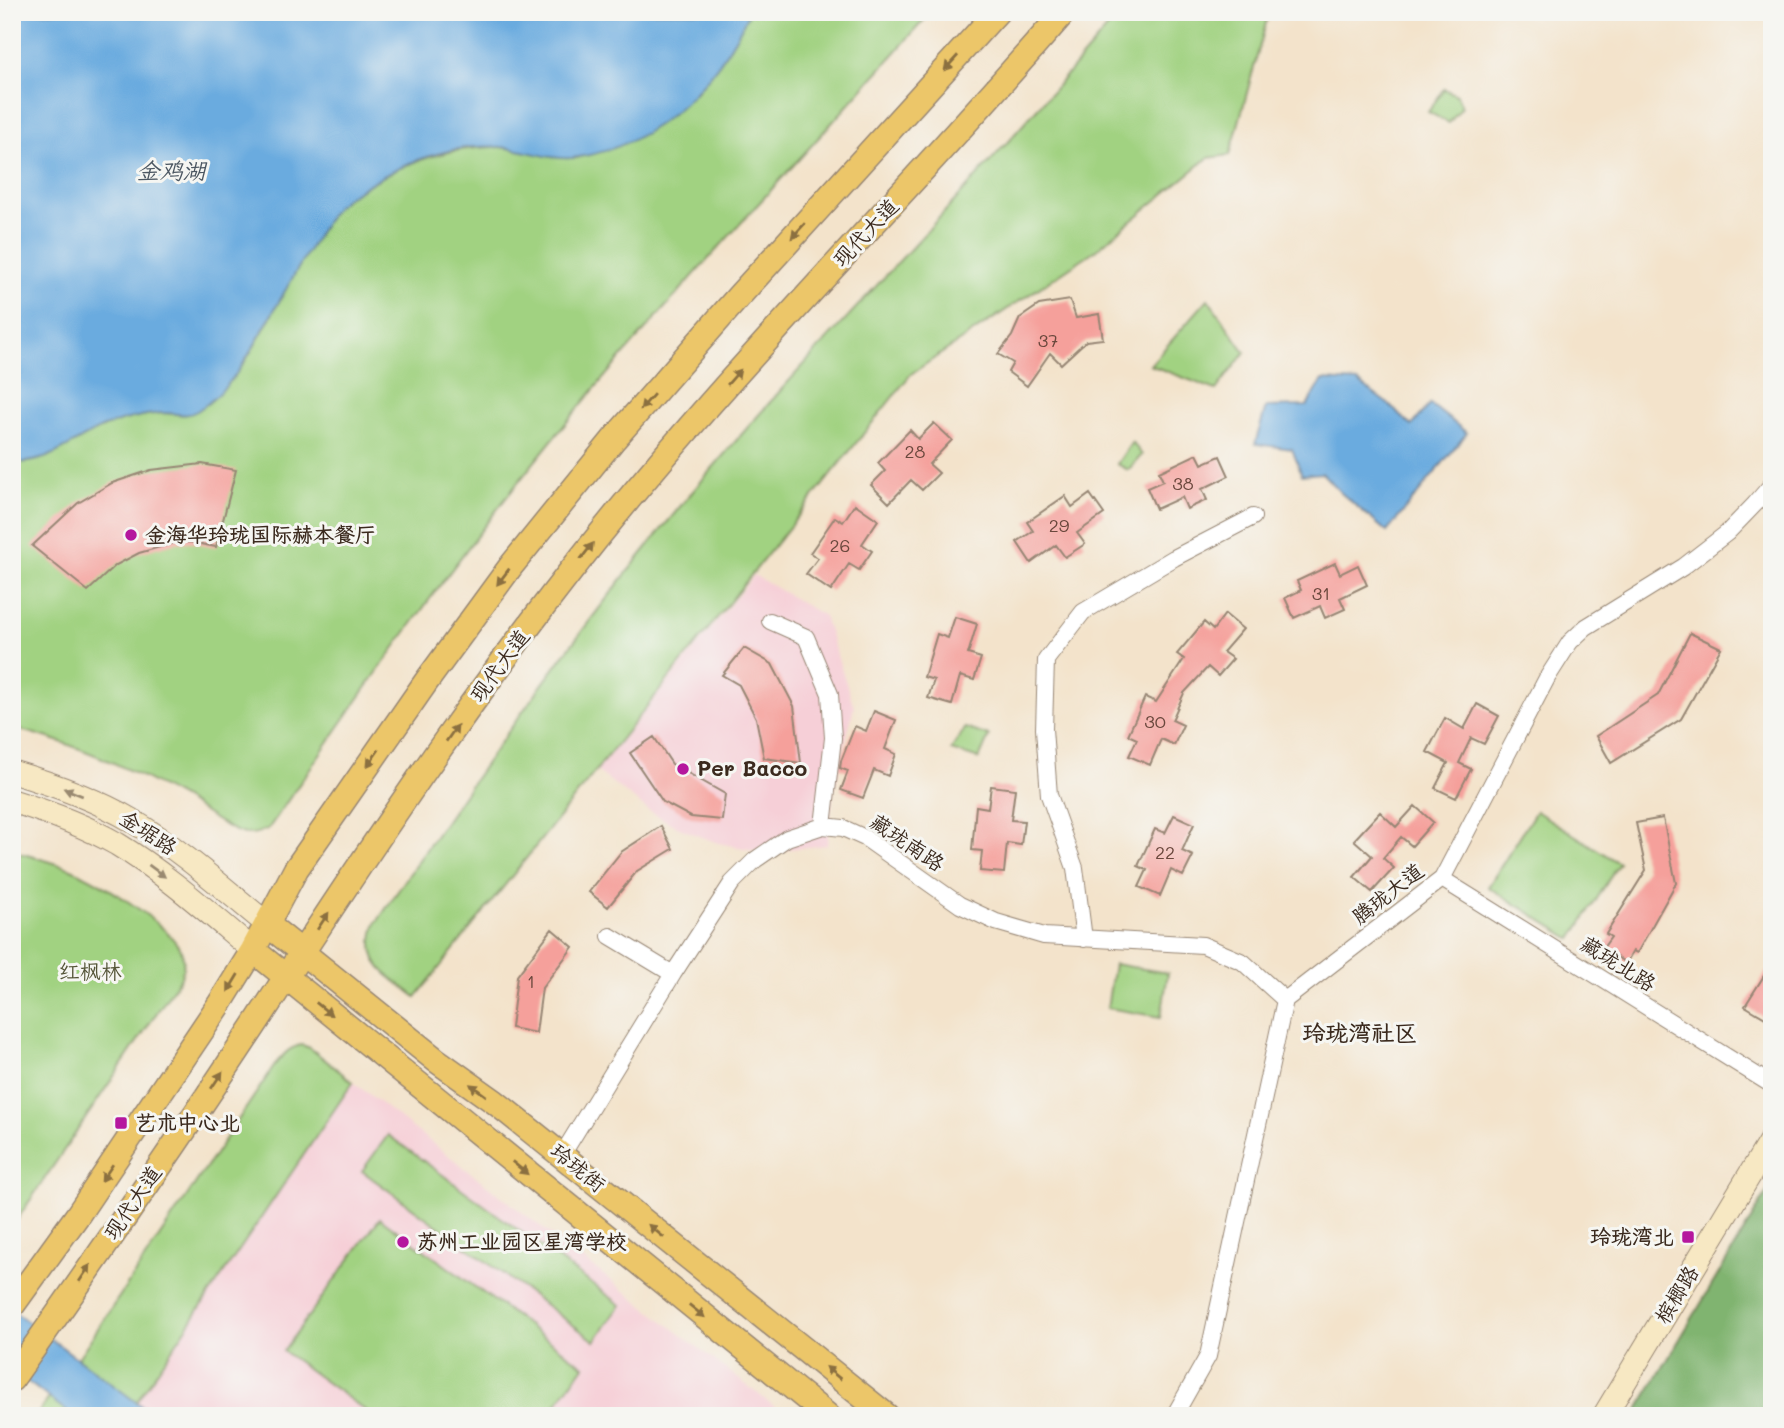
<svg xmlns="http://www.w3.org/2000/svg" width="1784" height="1428" viewBox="0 0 1784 1428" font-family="Mali,'LXGW WenKai TC',sans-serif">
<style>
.built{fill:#f6cfd7}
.green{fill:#a1d281;stroke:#6e7e50;stroke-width:2}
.forest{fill:#80b46f;stroke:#5e6f46;stroke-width:2}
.water{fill:#6babdf;stroke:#536a7e;stroke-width:2}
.building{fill:#f5a09b}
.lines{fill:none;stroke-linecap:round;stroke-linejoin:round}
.minor-casing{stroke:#978674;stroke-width:18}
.secondary-casing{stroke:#978674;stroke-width:25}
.primary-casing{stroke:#978674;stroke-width:27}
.minor{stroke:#fff;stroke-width:16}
.secondary{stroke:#f7e8c3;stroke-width:23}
.primary{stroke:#ecc669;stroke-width:24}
.oneway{fill:#8b7040}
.oneway2{fill:#998970}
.poi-dot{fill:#b5179e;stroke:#f6f6f2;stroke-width:2.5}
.labels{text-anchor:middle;stroke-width:6;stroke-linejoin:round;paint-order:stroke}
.number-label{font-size:18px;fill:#6a483d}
.street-label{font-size:21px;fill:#3b2a1e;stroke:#f6f6f2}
.poi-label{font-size:21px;font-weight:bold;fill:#3b2a1e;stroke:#f6f6f2;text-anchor:start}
.park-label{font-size:21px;fill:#545437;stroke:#f6f6f2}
.water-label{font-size:23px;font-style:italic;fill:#4c5762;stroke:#f6f6f2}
.neighbourhood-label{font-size:23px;font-weight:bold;fill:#3b2a1e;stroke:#f6f6f2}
</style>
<rect width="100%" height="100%" fill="#f6f6f2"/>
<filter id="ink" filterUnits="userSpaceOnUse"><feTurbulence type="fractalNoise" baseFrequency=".0143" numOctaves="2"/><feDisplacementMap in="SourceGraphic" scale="14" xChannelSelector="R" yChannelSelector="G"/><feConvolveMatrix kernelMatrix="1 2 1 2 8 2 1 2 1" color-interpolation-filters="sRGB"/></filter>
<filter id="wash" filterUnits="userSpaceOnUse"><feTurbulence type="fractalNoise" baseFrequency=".00686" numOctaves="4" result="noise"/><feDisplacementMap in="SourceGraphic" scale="28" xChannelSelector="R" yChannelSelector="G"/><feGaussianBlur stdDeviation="1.57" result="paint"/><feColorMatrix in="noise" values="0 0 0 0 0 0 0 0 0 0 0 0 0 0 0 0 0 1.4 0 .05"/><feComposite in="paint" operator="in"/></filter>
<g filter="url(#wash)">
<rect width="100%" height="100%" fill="#f3e3cb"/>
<!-- built -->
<path class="built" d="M754,575L824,616L854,707L833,795L827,845L764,852L718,843L679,828L649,811L597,771Z
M353,1082L787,1416H155L137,1402Z"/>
<!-- green -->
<path class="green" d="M749,12H931C814,146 690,274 576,411C465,544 367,685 269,828C260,833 249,836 238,832C216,823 195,804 173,793C123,765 68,741 12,728V462C49,465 73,439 105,427C121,420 144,414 162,413C175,413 185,418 198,410C235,385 254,348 274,310C290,281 316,229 337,206C346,197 358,191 368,185C407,161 448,148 494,147C522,147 549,158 578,158L696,93L728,50Z
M1121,12H1269L1230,155L1208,158L1097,249L911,374L416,997C388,974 363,966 375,925C471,782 569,641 679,508C758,412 844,321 928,230C994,158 1058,86 1121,12Z
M1444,89L1457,95L1462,107L1449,123L1428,112Z
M1208,299L1245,352L1216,390L1150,365Z
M1132,442L1142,455L1128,470L1117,464Z
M965,728L989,736L979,759L951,750Z
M1536,811L1619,863L1572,939L1488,887Z
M12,851C31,856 51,861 69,868C98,880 168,923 181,951C185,960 184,968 181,977L12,1227Z
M1114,964L1168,973L1161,1017L1107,1008Z
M302,1045L310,1048L353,1082L127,1416H36L78,1358L277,1062C285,1053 290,1047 302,1045Z
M388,1135L621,1305L595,1341L362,1171Z
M380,1218L584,1366L548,1416H373L283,1351Z"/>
<!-- forest -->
<path class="forest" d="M1772,1184V1416H1634Z"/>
<!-- water -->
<path class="water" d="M12,12H749C717,81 658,145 579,157C554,162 526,150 501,147C445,142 393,168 348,197C333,207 325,224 316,238C302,261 289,284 276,307C254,345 236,387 197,411C185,418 173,412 161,413C143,415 121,420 104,427C73,440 49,466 12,462Z
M1323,380L1358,382L1388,404L1412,426L1430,404L1467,433L1387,532L1341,493L1322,473L1302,475L1292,449L1255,444L1266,407L1307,406Z
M12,1310L155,1416H73L12,1370Z"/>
<g id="blocks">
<!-- building -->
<path class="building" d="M1070,300L1076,318L1099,314L1103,339L1086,341L1061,364L1050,353L1027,386L1008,372L1013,363L998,354L1012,336L1020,318L1039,305Z
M934,423L952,440L929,464L939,473L922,490L911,480L889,503L871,485L885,471L878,463L910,430L918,439Z
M1197,454L1202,464L1220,456L1229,476L1202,489L1207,500L1187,509L1182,497L1156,509L1147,488L1163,481L1159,472Z
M202,464L236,470L216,547L190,542L174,543L139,553L116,565L88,591L32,546L78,503L112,483L151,470Z
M1090,494L1104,514L1077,533L1085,544L1065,557L1056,545L1031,563L1017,542L1033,531L1027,522L1065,496L1072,507Z
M855,504L878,520L862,544L872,551L859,570L849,564L831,591L806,574L818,558L810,553L835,517L843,522Z
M1335,563L1340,574L1358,565L1367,585L1340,598L1345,609L1325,618L1320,606L1294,618L1285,598L1301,590L1297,581Z
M1225,614L1243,629L1223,652L1233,659L1218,676L1208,667L1184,693L1172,720L1183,725L1174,745L1161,739L1150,765L1129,756L1137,739L1128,735L1145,697L1156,702L1184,659L1177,654L1204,622L1213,630Z
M955,617L977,624L968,654L981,658L974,680L960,676L952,705L928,698L934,680L924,677L937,634L948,638Z
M1690,633L1721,648L1681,719L1611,763L1596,736L1658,695Z
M744,648L772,664L794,706L801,763L764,758L756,718L739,685L722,675Z
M1477,704L1499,716L1484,744L1471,738L1459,763L1471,769L1456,798L1435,788L1448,763L1427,752L1445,718L1464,729Z
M874,711L896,720L885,749L896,754L888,776L874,770L863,798L841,790L848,771L840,768L841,761L855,726L866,731Z
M654,737L672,764L725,794L722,820L691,817L663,802L630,753Z
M991,786L1015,789L1011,820L1024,821L1021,845L1007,843L1004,873L980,871L982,851L972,850L976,806L988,808Z
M1415,806L1433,822L1412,846L1401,837L1383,858L1394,868L1372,892L1354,877L1372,856L1354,840L1380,812L1396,827Z
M1174,815L1194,824L1182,851L1193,856L1183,876L1171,870L1160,896L1139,887L1147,870L1138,866L1155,829L1165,833Z
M1663,818L1676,883L1637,953L1633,951L1626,963L1603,948L1611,937L1606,934L1646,870L1636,823Z
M661,826L673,849L637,871L608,907L589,892L621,852Z
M552,929L573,947L542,988L536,1033L511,1028L517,976Z
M1772,963V1022L1745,1006Z"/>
</g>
</g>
<g filter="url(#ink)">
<use href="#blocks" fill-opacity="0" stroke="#978674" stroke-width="2"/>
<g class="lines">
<!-- minor casing -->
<g class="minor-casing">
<path id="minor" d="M770,621L806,637L830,694L833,738L823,826
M1442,879L1772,1085
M610,936L673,974
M1084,939L1075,868L1049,795L1044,729L1046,660L1083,612L1174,558L1253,517
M562,1155L673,974L732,883L755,860L787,838L823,826L843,828L865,838L960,905L996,922L1044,936L1203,945L1243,962L1285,1000
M1174,1416L1208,1356L1285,1000L1442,879L1547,678L1570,642L1586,627L1683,567L1727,533L1755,504L1772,484"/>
</g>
<!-- secondary casing -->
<g class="secondary-casing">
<path id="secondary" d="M12,772C53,784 94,798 131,820C180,849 223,888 267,924
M12,801C48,812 84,825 117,844C166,874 209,913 253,950
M1604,1416L1772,1138"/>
</g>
<!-- primary casing -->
<g class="primary-casing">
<path id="primary" d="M267,924L436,1060L495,1102L887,1416
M253,950L828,1416
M12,1306L77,1216L219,1005L253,950L296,869L426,682L511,566L614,439L739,296L997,12
M12,1379C105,1247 198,1113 286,977C384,827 485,678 597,538C744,355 911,189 1064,12"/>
</g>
<!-- minor -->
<use href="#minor" class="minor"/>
<!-- secondary -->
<use href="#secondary" class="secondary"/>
<!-- primary -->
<use href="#primary" class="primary"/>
</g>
<!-- one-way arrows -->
<defs><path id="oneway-solid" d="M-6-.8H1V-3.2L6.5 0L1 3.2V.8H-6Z" transform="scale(1.75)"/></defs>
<g class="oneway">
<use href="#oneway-solid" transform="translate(951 63) rotate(132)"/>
<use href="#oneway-solid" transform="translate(798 231) rotate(132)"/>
<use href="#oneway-solid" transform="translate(734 377) rotate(-49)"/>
<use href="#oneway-solid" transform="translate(647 402) rotate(131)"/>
<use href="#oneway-solid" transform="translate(587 551) rotate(-52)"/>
<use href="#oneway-solid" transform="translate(503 577) rotate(127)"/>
<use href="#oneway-solid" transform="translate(452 733) rotate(-55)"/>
<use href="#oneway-solid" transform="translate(373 758) rotate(125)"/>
<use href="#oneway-solid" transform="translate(323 921) rotate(-56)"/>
<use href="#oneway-solid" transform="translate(233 983) rotate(121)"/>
<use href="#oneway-solid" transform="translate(324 1009) rotate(39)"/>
<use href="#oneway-solid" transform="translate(217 1080) rotate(-56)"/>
<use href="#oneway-solid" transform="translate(478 1090) rotate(-144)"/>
<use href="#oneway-solid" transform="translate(520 1168) rotate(39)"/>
<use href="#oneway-solid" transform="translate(107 1173) rotate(124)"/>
<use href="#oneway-solid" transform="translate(656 1231) rotate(-141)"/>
<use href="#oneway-solid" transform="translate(85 1273) rotate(-56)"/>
<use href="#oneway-solid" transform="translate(697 1311) rotate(39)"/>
<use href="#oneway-solid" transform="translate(833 1373) rotate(-141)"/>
</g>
<g class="oneway2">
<use href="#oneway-solid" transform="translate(73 792) rotate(-158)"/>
<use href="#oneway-solid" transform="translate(157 871) rotate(36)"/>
</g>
</g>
<!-- markers -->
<g class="poi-dot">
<circle cx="131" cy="535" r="7"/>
<circle cx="683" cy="769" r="7"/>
<rect x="114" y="1116" width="14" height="14" rx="3.5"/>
<rect x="1681" y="1230" width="14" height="14" rx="3.5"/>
<circle cx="403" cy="1242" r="7"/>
</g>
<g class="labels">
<!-- number labels -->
<g class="number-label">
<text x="1048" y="347">37</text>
<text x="915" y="458">28</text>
<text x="1183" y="490">38</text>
<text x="1059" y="532">29</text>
<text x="840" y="552">26</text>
<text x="1321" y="600">31</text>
<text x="1155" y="728">30</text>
<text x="1165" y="859">22</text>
<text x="531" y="988">1</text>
</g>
<!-- street labels -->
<g class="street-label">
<text transform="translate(866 233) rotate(-47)" y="7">现代大道</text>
<text transform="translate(500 666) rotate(-54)" y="7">现代大道</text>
<text transform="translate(148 833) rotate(33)" y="7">金琚路</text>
<text transform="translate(907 843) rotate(34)" y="7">藏珑南路</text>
<text transform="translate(1388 894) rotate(-38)" y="7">腾珑大道</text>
<text transform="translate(1618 964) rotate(32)" y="7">藏珑北路</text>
<text transform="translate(578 1168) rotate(39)" y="7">玲珑街</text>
<text transform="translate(133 1203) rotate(-56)" y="7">现代大道</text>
<text transform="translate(1677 1295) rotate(-59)" y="7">槟榔路</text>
</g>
<!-- poi labels -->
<g class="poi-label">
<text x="145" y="542">金海华玲珑国际赫本餐厅</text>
<text x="697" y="776">Per Bacco</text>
<text x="135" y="1130">艺术中心北</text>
<text x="1674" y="1244" text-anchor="end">玲珑湾北</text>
<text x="417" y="1249">苏州工业园区星湾学校</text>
</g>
<!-- park labels -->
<g class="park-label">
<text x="90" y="979">红枫林</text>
</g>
<!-- water labels -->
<g class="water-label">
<text x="171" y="179">金鸡湖</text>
</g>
<!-- neighbourhood labels -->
<g class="neighbourhood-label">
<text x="1360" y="1041">玲珑湾社区</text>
</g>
</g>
<!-- margin -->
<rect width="1784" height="1428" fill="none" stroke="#f6f6f2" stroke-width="42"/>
</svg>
